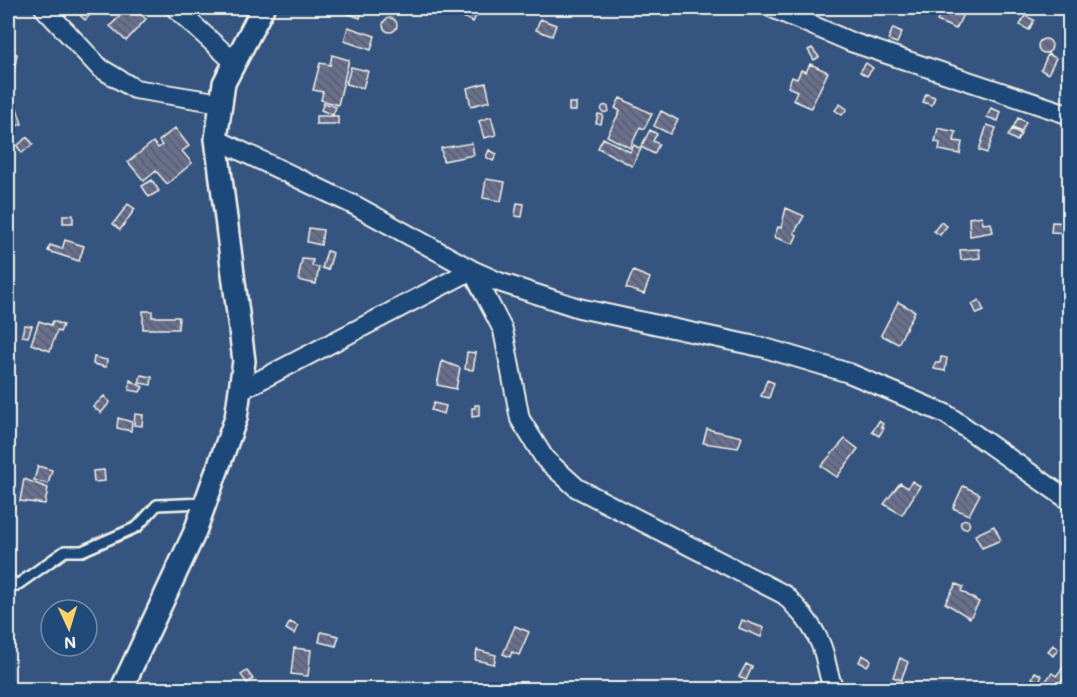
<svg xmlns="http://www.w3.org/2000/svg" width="1077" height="697" viewBox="0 0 1077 697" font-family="Mali,sans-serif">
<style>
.building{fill:url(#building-back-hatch);stroke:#f4f1e8;stroke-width:1.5}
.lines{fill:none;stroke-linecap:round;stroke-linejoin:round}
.service-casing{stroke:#f4f1e8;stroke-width:14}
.minor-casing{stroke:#f4f1e8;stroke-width:22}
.tertiary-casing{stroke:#f4f1e8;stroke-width:26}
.service{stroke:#1f4a7a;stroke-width:9}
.minor{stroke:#1f4a7a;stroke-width:18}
.tertiary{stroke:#1f4a7a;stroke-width:21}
</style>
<defs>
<pattern id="building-back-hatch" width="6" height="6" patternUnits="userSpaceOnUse" patternTransform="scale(1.5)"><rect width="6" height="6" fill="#69708e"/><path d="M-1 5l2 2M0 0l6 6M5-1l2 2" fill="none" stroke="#595c6a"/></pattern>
</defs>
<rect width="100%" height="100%" fill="#355580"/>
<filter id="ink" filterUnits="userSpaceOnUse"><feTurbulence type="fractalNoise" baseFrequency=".0167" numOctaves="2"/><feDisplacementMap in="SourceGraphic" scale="12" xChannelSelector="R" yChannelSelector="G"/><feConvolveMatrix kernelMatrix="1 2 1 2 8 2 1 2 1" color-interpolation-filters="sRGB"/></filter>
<g filter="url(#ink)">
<!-- building -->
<path class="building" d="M72,8H97L85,20Z
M128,8H134L146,19L126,41L110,26Z
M207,8H216L215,13L206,12Z
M339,8H363L360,18L338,10Z
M465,8H480L473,22L461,16Z
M888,8H899L895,15L887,10Z
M950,8H966L956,29L937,21L941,12L950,16L953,9Z
M1025,16L1034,20L1029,30L1020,25Z
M383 25a7 7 0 1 1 14 0a7 7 0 1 1-14 0Z
M540,19L556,25L552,36L536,30Z
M348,27L375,36L371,50L344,41Z
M893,28L902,32L897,43L888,40Z
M1038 46a7 7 0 1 1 14 0a7 7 0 1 1-14 0Z
M812,48L819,57L814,60L808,50Z
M8,53L17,54L13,77L8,76Z
M1048,54L1056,58L1048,74L1041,70Z
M332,55L349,60L338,105L321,100L323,92L313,90L320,63L330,65Z
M866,63L873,68L867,76L860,72Z
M810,64L828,72L811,108L793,100L797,91L788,87L792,77L797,79L801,70L806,72Z
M351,67L368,71L363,88L346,84Z
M486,83L490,101L471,106L467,88Z
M926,94L935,97L932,105L923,102Z
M620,98L652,114L644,129L640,127L630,148L607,136L620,111L615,108Z
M15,102L22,124L8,129V105Z
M324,103L336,107L333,115L321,110Z
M569,103H576V111H569Z
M840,104L847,109L842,115L835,110Z
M601.5 109a3.5 3.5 0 1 1 7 0a3.5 3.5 0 1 1-7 0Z
M991,108L1001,112L998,121L987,117Z
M661,111L678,120L670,134L654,126Z
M598,114L603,115L601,124L596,123Z
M316,116H338V124H316Z
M491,117L496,135L484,138L479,121Z
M1018,118L1026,122L1021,132L1013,128Z
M987,125L996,128L987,153L979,150Z
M175,128L189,146L182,151L192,163L167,184L156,171L144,181L128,162L153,142L158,148L162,145L159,141Z
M938,128L956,132L954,141L962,142L960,154L939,150L940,143L935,142Z
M1012,129L1021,134L1017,141L1008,136Z
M650,130L657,134L653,141L659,144L654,154L641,147Z
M27,137L33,144L22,153L17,146Z
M603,138L630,152L634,145L641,149L632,166L598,148Z
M472,143L474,155L443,161L441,148Z
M489,150L497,154L493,161L486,157Z
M486,179L505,182L501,201L483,198Z
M152,180L159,191L149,197L142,186Z
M517,203L524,204L522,217L515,216Z
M128,204L135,209L120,230L113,224Z
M786,208L804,216L794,233L797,235L793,244L774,237L778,227L781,228Z
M63,215H73V223H63Z
M982,216L983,224L991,223L993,232L970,236L969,218Z
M941,222L947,226L940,235L934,231Z
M1052,222L1070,223V233L1051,232Z
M309,228L323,230L321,245L307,242Z
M65,240L84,246L79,261L48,251L50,245L62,249Z
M979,249L980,258L961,260L960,250Z
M327,251L333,253L328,270L322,268Z
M302,259L313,260L312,266L319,267L316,284L298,280Z
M633,271L650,278L644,294L626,288Z
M979,300L984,311L977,314L972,304Z
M898,302L915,311L898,344L881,335Z
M143,311H152V317H179L178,329H143Z
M39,321L51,325L53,321L63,325L60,332L57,331L50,351L31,344Z
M24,325L32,326L28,337L22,336Z
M467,352L476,353L473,370L465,369Z
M94,357L107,360L106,367L93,364Z
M941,357L947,358L945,371L934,369L935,363H940Z
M442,361L460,368L456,389L437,385Z
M141,375L152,377L151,385L139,383Z
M130,380L143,387L140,392L129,390Z
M767,380L774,383L769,398L761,396Z
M104,396L110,402L101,413L93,407Z
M434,403L446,406L444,414L431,410Z
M475,405H479V416L472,417V408H475Z
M135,414L143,415L142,426L134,425Z
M118,418L132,422L131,431L117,428Z
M879,421L883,424L881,427L884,428L879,436L872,432Z
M707,429L742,437L738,448L703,443Z
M845,439L858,449L837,477L821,466Z
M38,466L52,470L48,484L34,480Z
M104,470L105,481L94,482L93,471Z
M24,479L48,488L45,504L20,501Z
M912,481L920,486L902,515L884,504L900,483L908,488Z
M963,486L980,494L969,515L953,508Z
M960.5 524a4.5 4.5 0 1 1 9 0a4.5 4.5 0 1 1-9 0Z
M994,526L1001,540L982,548L975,535Z
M956,584L963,587L961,591L979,602L970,618L945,603Z
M1063,584L1070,586V596L1061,593Z
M742,620L764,628L761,637L739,628Z
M290,622L298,626L294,634L286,629Z
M515,626L529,632L519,655L512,652L510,657L503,654Z
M321,632L339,636L336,646L319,642Z
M1053,645L1058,649L1053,656L1048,651Z
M294,648L311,650L308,676L291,674Z
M477,650L496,655L494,664L475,660Z
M862,655L871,660L867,666L859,662Z
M900,658L908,662L901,680L893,677Z
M746,664L752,667L746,680L739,677Z
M1065,665L1070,670L1054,690L1044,683L1052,673L1056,676Z
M247,671L253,679L247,683L241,675Z
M1035,672L1042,676L1039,682L1032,678Z"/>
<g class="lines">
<!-- service casing -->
<g class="service-casing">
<path id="service" d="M806,23L811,8
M8,579L17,585L65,551H82L137,527L157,505L205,503"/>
</g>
<!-- minor casing -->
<g class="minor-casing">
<path id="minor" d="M44,8L100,68L135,89L221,103
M175,8L233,61
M772,8L851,42L1070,115
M216,139L356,206L472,270L499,282L579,308L765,348L849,373L946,414L1070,501
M239,391L472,270L503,330L520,419L545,459L577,488L785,595C799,610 813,625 821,645C827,658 827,678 835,690"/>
</g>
<!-- tertiary casing -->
<g class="tertiary-casing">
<path id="tertiary" d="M121,690L194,534L236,418L244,361L216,139L224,83L263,8"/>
</g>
<!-- service -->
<use href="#service" class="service"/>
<!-- minor -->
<use href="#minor" class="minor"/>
<!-- tertiary -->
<use href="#tertiary" class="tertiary"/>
</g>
</g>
<!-- margin -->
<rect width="1077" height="697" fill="none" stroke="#1f4a7a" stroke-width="30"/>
<rect x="15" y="15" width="1047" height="667" fill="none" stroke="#f4f1e8" stroke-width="2" filter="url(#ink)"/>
<!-- north arrow -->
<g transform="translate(69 628) rotate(176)"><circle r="28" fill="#1f4a7a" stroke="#748da6" stroke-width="1.5"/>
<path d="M0-4.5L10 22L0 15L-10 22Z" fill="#ffd166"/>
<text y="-9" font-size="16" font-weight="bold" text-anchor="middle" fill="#f4f1e8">N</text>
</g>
</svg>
